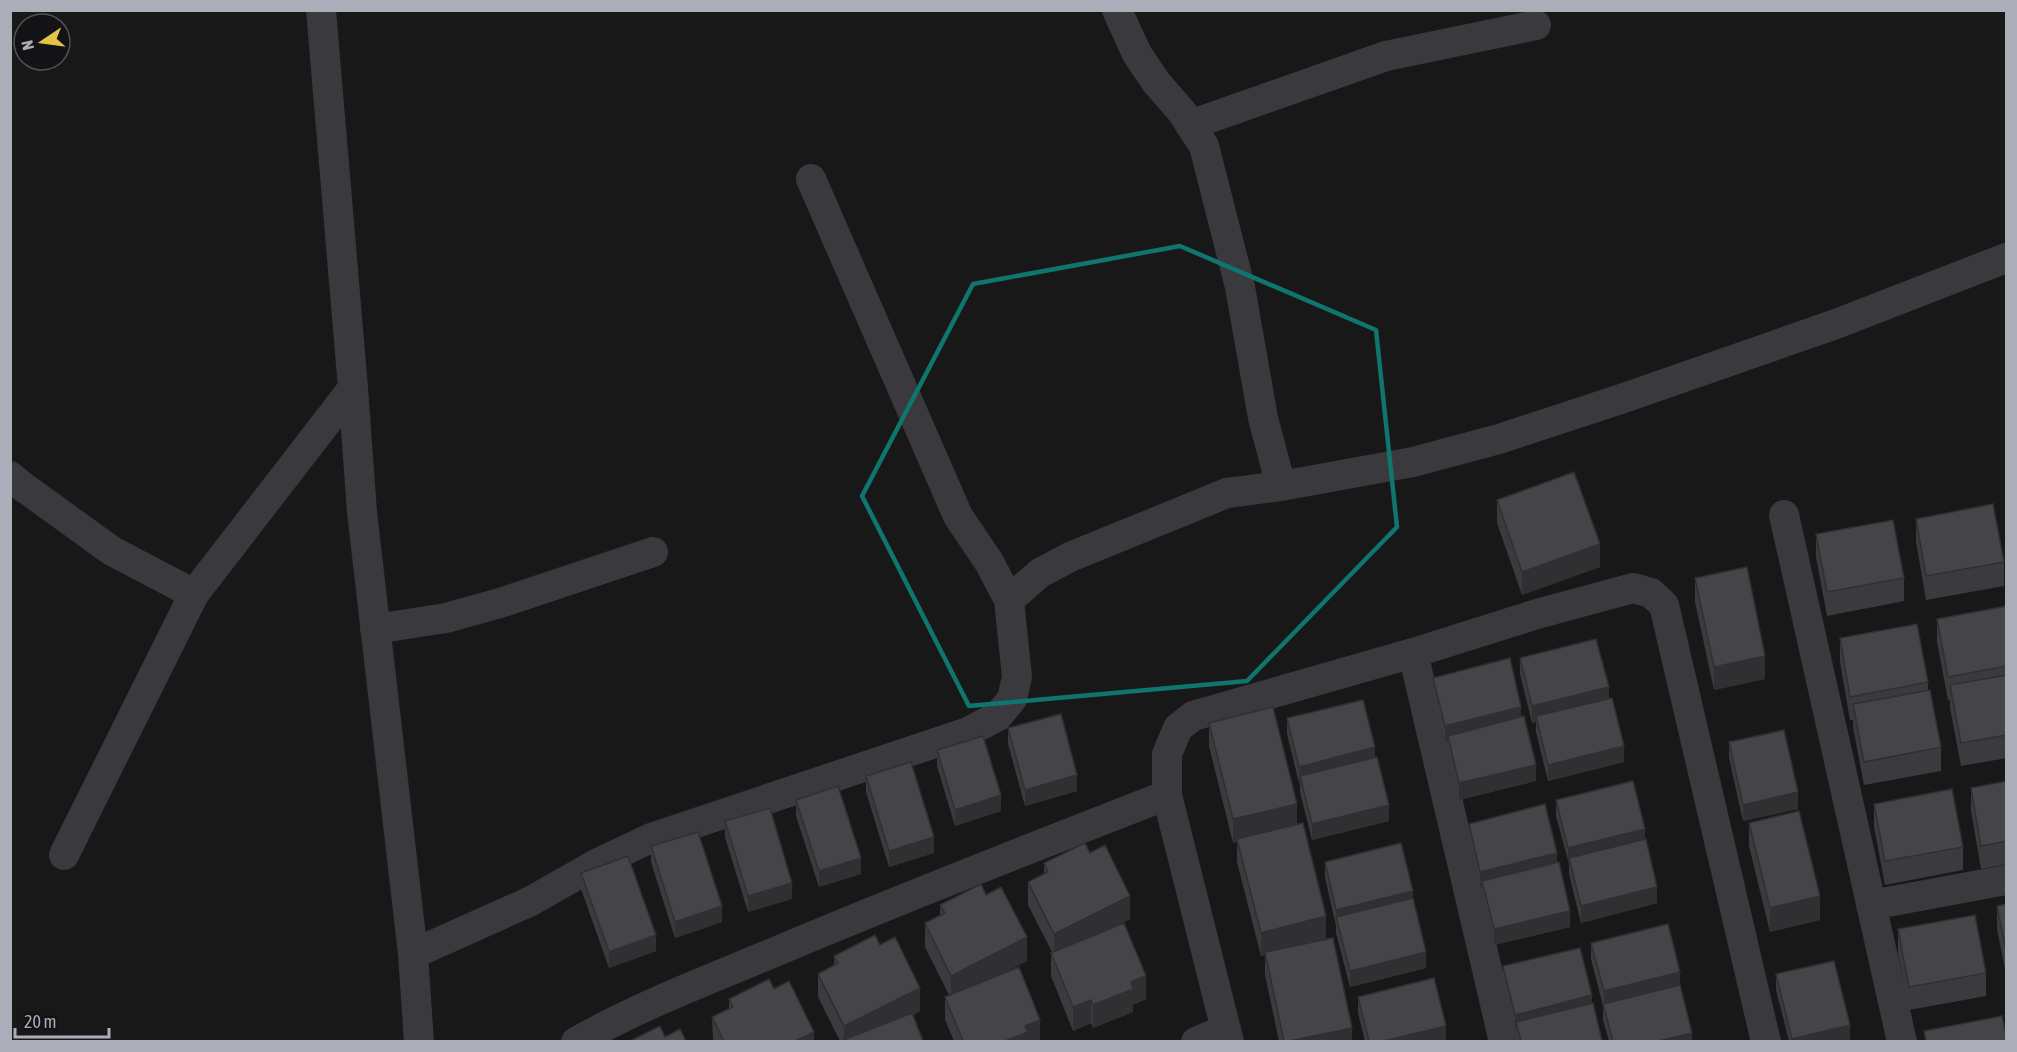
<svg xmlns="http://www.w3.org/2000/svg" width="2017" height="1052" viewBox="0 0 2017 1052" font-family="'Asap Condensed',sans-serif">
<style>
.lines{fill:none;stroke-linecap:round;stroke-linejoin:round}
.minor{stroke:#39393e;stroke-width:30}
.wall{fill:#3b3b3f}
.shaded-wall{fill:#303033}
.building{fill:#454549;stroke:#303033;stroke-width:1.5}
.marked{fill:none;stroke:#0f766e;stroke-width:4.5;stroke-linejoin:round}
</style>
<rect width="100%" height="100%" fill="#181819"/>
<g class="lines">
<!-- minor -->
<path class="minor" d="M321,10L353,388L362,512L413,954L419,1042
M1117,10L1137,54L1156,82L1182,112L1204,146L1240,287L1263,418L1281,486
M1190,125L1386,56L1536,25
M10,476L22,486L112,551L194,594
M1784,515L1902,1042
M1009,600L1040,573L1070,557L1227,493L1281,486L1413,462L1499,439L1621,399L1836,324L2006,258
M375,629L446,618L500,603L653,552
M1413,653L1504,1042
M64,855L194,594L353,388
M1871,905L2006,880
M413,954L531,901L598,863L651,838L968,732L998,716L1012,699L1017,677L1009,600L989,562L958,516L811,179
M576,1042C639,1006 708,980 775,952C905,897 1036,846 1167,795
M1196,1042L1226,1029
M1229,1042L1167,795V754L1178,728L1193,716L1413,653L1537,614L1633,588L1651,593L1664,605L1766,1042"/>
</g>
<!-- wall -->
<path class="wall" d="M1497,500L1600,567L1522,595L1497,523Z
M1916,519L2004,562V586L1926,600L1916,542Z
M1816,534L1904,578V601L1827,616L1816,557Z
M1695,578L1765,679L1714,690L1695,602Z
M2007,606V758L1961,766L1950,708V700H1948L1937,642V619Z
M1840,638L1928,682V690L1941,747V771L1864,785L1853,727V720H1850L1840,662Z
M1520,658L1609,699L1624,762L1548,781L1536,732V722L1532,723L1520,674Z
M1433,678L1521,717L1536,781L1459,800L1448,752V741L1445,742L1433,694Z
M1287,718L1375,757L1389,821L1312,840L1300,792V782L1299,783L1287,734Z
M1209,723L1297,824L1352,1041H1279L1265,975V955L1261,956L1237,862V842L1233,843L1209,746Z
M1008,728L1077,791L1025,806L1008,744Z
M1729,742L1798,809L1743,821L1729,758Z
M937,750L1001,811L955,826L937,766Z
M866,776L934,853L889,867L866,792Z
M2007,781V864L1981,869L1971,811V788Z
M796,800L861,874L819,887L796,816Z
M1556,800L1645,840L1657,903L1581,923L1569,874V864L1556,816Z
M1874,804L1963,847V870L1885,885L1874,827Z
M725,821L792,899L748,912L725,837Z
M1749,823L1820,920L1770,932L1749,846Z
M1469,824L1557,863L1570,927L1494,945L1482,897V887L1480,888L1469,840Z
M651,846L722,922L675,938L651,862Z
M1090,853L1130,919L1115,927L1146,999L1133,1005V1012L1093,1028L1091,1023L1073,1031L1051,976V953L1052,952L1028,905V882L1044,874V863Z
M1325,862L1413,898L1426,968L1350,987L1336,933V926L1325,878Z
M581,873L656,951L609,968L581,889Z
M986,895L1027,961L1001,974L1040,1041H954L945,1020V997L949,995L925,947V923L940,915V905Z
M2007,904V979L1997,929V906Z
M1898,929L1986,973V996L1909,1010L1898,953Z
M1591,943L1680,986L1692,1041H1609L1603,1020V1006L1591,959Z
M880,945L920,1011L913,1015L840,1041L818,997V974L834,965V956Z
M1503,966L1592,1003L1602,1041H1517L1516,1031H1515L1503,982Z
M1776,974L1850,1041H1789L1776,990Z
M774,989L814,1041H713L712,1017L729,1009V999Z
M1358,997L1446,1041H1448H1365L1358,1013Z"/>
<!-- shaded-wall -->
<path class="shaded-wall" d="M1600,544V567L1522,595V572Z
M1765,656V679L1714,690V667Z
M1609,687V703L1536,716V722L1532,723V706Z
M1521,707V723L1448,736V741L1445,742V726Z
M1624,746V762L1548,781V765Z
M1375,747V764L1300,776V782L1299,783V767Z
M1536,765V781L1459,800V783Z
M1077,775V791L1025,806V790Z
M1798,792V809L1743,821V805Z
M1001,795V811L955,826V810Z
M1297,804V827L1237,839V842L1233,843V819Z
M1389,805V821L1312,840V824Z
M1645,829V845L1569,858L1568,864V848Z
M934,837V853L889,867V851Z
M1557,853V869L1482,881V887L1480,888V872Z
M861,858V874L819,887V871Z
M792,883V899L748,912V896Z
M1657,887V903L1581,923V906Z
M1413,891V907L1336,917V910Z
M1130,896V919L1054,957V934Z
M1820,896V920L1770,932V908Z
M722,906V922L675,938V922Z
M1570,911V927L1494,945V929Z
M1326,916V940L1265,952V955L1261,956V933Z
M656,935V951L609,968V952Z
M1027,937V961L951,999V976Z
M1426,952V968L1350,987V971Z
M1680,972V988L1604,1007V991Z
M1146,976V999L1133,1005V1012L1093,1028V1005L1131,982Z
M920,988V1011L860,1041H844V1026Z
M1592,995V1012L1516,1022V1031H1515V1015Z
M1091,1000V1023L1073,1031V1007Z
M1040,1020V1041H1005L1025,1026Z
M1850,1025V1041H1792V1039Z
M1446,1026V1041H1384Z
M1352,1028V1041H1289Z
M814,1032V1041H795Z
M1692,1033V1041H1658Z"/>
<!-- building -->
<path class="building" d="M1574,472L1600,544L1522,572L1497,500Z
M1993,504L2004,562L1926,576L1916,519Z
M1893,520L1904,578L1827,592L1816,534Z
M1747,567L1765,656L1714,667L1695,578Z
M2007,606V666L1948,677L1937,619Z
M1917,624L1928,682L1850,697L1840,638Z
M1596,639L1609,687L1532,706L1520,658Z
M1510,658L1521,707L1445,726L1433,678Z
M2007,675V735L1961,743L1950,685Z
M1930,690L1941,747L1864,762L1853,704Z
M1612,698L1624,746L1548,765L1536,716Z
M1363,700L1375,747L1299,767L1287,718Z
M1273,707L1297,804L1233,819L1209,723Z
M1061,714L1077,775L1025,790L1008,728Z
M1524,716L1536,765L1459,783L1448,736Z
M1784,730L1798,792L1743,805L1729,742Z
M983,736L1001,795L955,810L937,750Z
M1377,757L1389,805L1312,824L1300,776Z
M911,762L934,837L889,851L866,776Z
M1633,781L1645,829L1568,848L1556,800Z
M2007,781V841L1981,846L1971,788Z
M838,786L861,858L819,871L796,800Z
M1952,789L1963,847L1885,861L1874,804Z
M1545,804L1557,853L1480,872L1469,824Z
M770,808L792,883L748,896L725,821Z
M1799,811L1820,896L1770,908L1749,823Z
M1303,823L1326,916L1261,933L1237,839Z
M698,832L722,906L675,922L651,846Z
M1646,839L1657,887L1581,906L1569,858Z
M1085,843L1090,853L1105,845L1130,896L1054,934L1028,882L1048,872L1044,863Z
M1401,843L1413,891L1336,910L1325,862Z
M628,856L656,935L609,952L581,873Z
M1559,862L1570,911L1494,929L1482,881Z
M981,884L986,895L1001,887L1027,937L951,976L925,923L945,913L940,905Z
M1413,898L1426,952L1350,971L1336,917Z
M2007,904V955L1997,906Z
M1975,915L1986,973L1909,987L1898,929Z
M1124,923L1146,976L1131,982L1133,989L1093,1005L1091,1000L1073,1007L1051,953Z
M1668,924L1680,972L1604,991L1591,943Z
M875,935L880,945L895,937L920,988L844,1026L818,974L838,963L834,956Z
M1333,938L1352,1028L1289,1041H1284L1265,952Z
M1580,948L1592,995L1515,1015L1503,966Z
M1834,961L1850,1025L1792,1039L1776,974Z
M1019,967L1040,1020L1025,1026L1028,1032L1005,1041H963L945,997Z
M1434,978L1446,1026L1384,1041H1369L1358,997Z
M769,979L774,989L789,981L814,1032L795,1041H724L712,1017L733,1007L729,999Z
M1680,985L1692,1033L1658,1041H1613L1603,1004Z
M1593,1003L1602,1041H1521L1516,1022Z
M912,1013L923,1041H841Z
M2002,1016L2007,1041H1926L1924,1031Z
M660,1026L665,1037L680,1029L686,1041H630Z"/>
<!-- marked area -->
<path class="marked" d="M1180,246L1376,330L1397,527L1247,681L969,706L862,496L973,284Z"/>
<!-- border -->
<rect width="2017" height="1052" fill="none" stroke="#abadb8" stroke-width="24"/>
<!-- north arrow -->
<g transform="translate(42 42) rotate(257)"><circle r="28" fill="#131315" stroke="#505156" stroke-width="1.5"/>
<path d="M0-4.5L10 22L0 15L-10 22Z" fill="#e4c345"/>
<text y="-9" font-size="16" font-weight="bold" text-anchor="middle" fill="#abadb8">N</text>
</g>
<!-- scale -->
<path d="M15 1028v9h94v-9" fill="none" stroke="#abadb8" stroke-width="3"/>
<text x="24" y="1028" font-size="18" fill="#abadb8" stroke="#131315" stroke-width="4.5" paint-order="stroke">20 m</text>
</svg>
